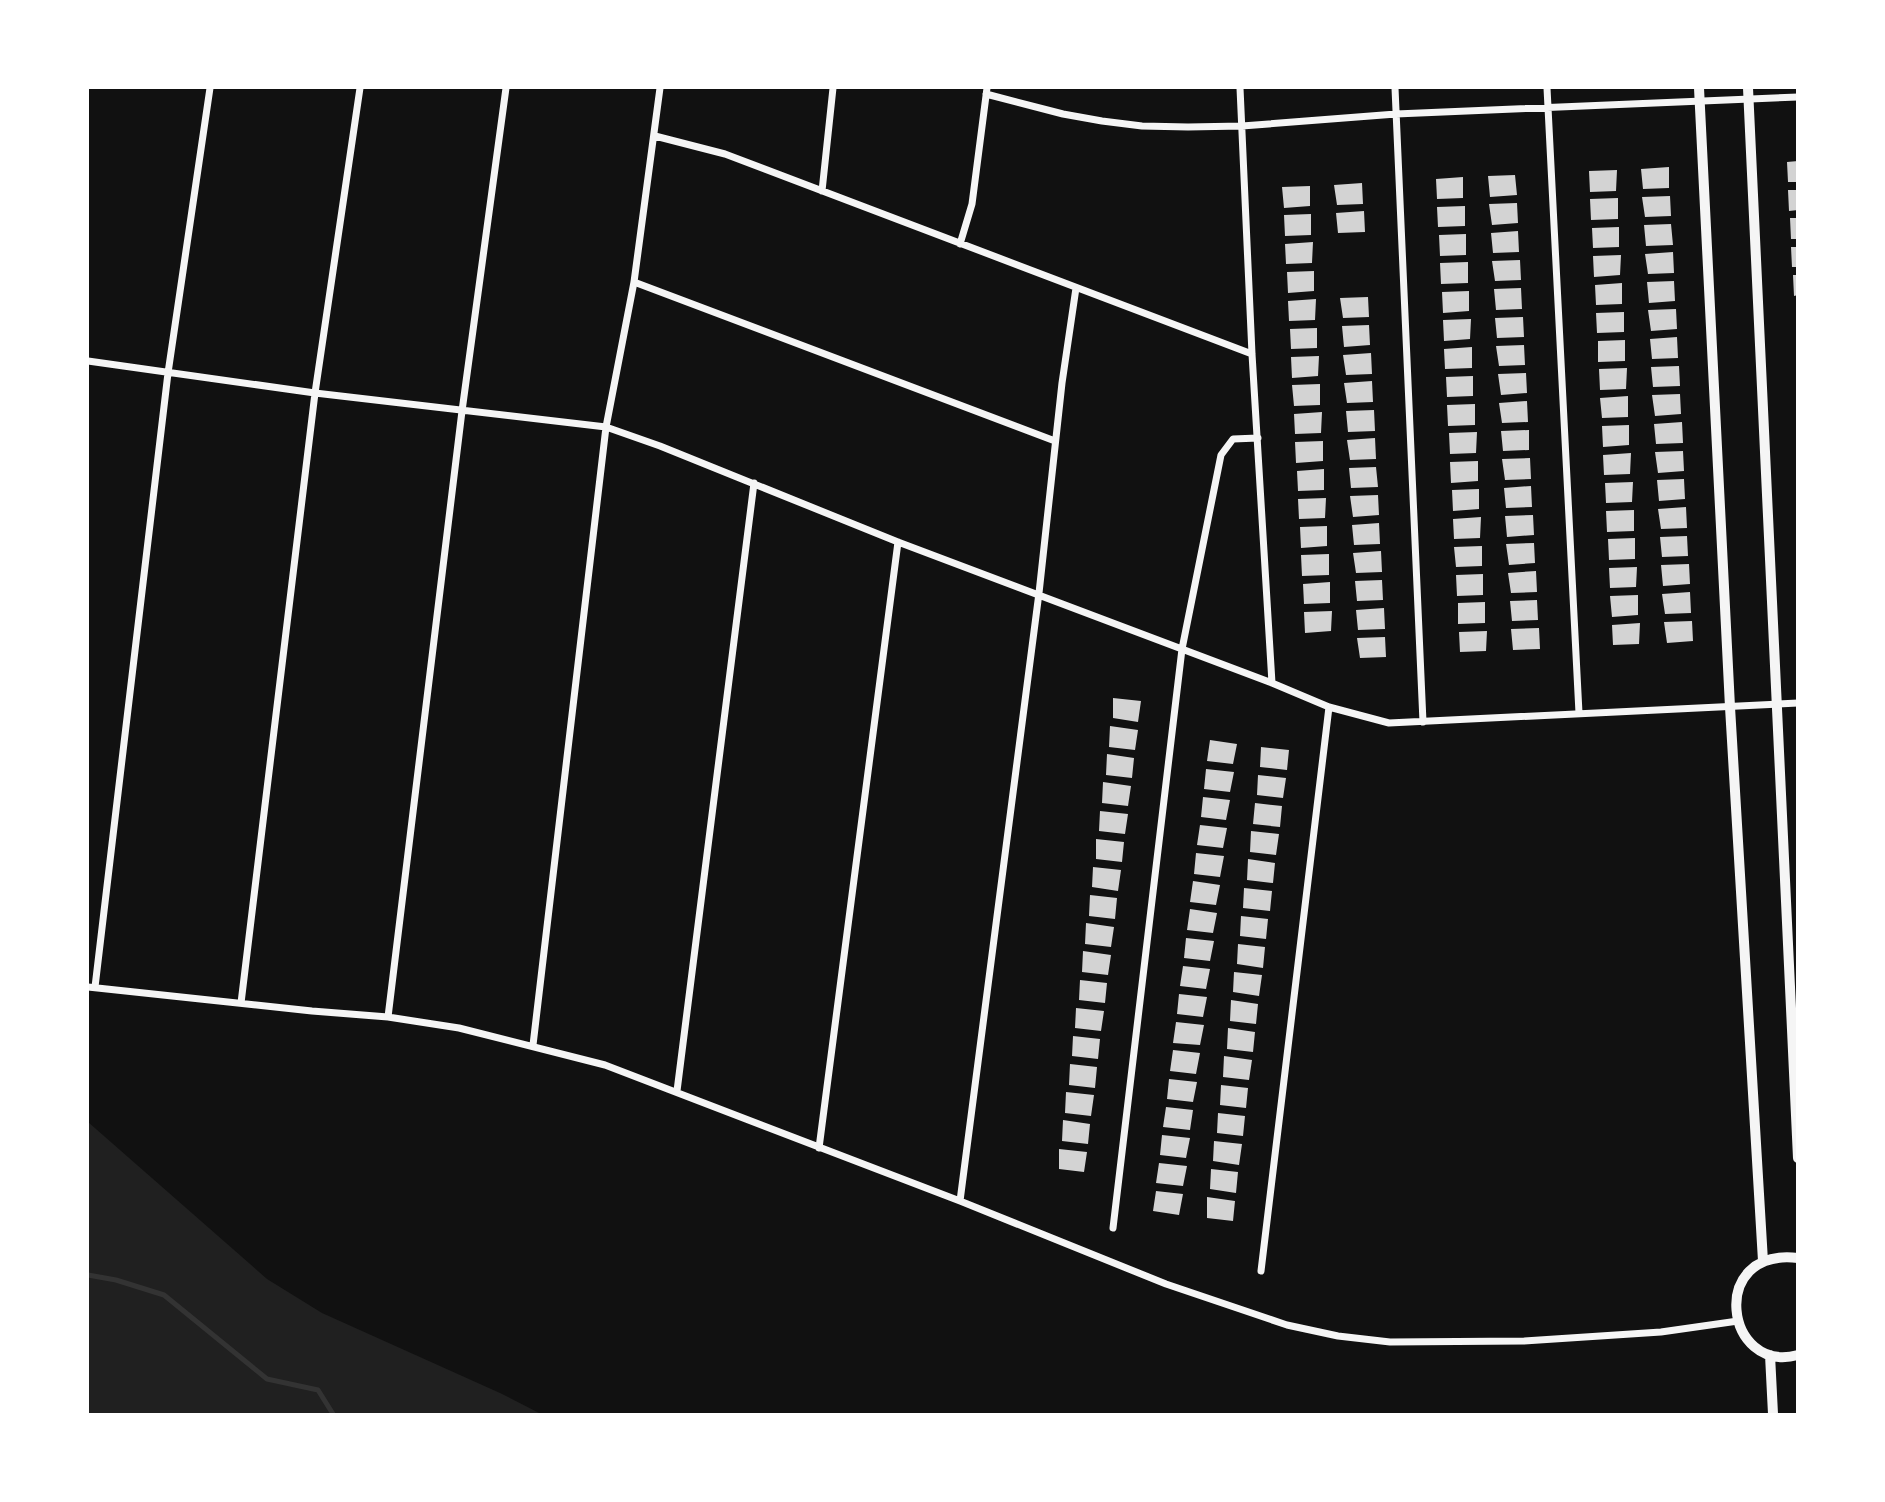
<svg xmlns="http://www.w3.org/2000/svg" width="1885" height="1502" viewBox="0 0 1885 1502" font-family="Barlow,sans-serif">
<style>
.green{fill:#202020}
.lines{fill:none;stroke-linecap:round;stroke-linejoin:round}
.stream{stroke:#333;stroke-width:5}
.building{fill:#d3d3d3}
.minor{stroke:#f5f5f5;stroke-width:7}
.tertiary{stroke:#f5f5f5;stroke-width:10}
</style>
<rect width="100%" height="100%" fill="#111"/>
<!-- green -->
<path class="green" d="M88,1122L267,1279L322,1313L500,1393L541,1414H88Z"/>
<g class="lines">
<!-- stream -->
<path class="stream" d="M88,1275L116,1280L164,1295L267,1379L318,1390L333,1414"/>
</g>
<!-- building -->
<path class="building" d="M1798,161V182H1788L1787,162Z
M1669,167V188L1643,189L1641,169Z
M1617,170L1616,191L1590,192L1589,171Z
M1515,175L1517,195L1490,197L1488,176Z
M1463,177V198L1437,199L1436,179Z
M1362,183L1363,204L1337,205L1334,185Z
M1310,186V206L1284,208L1282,187Z
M1788,190H1798V210L1789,211Z
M1670,196L1671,216L1645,217L1642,197Z
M1618,198V219L1591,220L1590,199Z
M1517,203L1518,223L1492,225L1489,204Z
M1465,206V226L1438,227L1437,207Z
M1364,211L1365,232L1338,233L1336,213Z
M1311,214V235L1285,236L1284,215Z
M1790,218H1798V239H1791Z
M1671,224L1673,245L1646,246L1644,225Z
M1619,227V247L1593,248L1592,228Z
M1518,231L1519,252L1493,253L1491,233Z
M1466,234V255L1440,256L1439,235Z
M1313,242L1312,263L1286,264L1285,244Z
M1791,247H1798V267H1792Z
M1673,252L1674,273L1648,274L1645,254Z
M1621,255L1620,275L1594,277L1593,256Z
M1520,260L1521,280L1495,281L1492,261Z
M1468,262V283L1441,284L1440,263Z
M1314,271V291L1288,293L1287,272Z
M1793,275H1798V295L1794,296Z
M1674,281L1675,301L1649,303L1647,282Z
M1622,283V304L1596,305L1595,285Z
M1521,288L1522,309L1496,310L1494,289Z
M1469,291V311L1443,313L1442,292Z
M1368,297L1369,317L1343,318L1340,298Z
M1316,299L1315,320L1289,321L1288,301Z
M1676,309L1677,329L1651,331L1648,310Z
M1624,312V332L1597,333L1596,313Z
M1523,317L1524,337L1497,338L1495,318Z
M1471,319L1470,339L1444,341L1443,320Z
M1369,325L1370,345L1344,347L1342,326Z
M1317,328V348L1291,349L1290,329Z
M1677,337L1678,358L1652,359L1650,339Z
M1625,340V361L1598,362V341Z
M1524,345L1525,365L1499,366L1496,346Z
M1472,347V368L1445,369L1444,349Z
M1371,353L1372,374L1346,375L1343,355Z
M1319,356L1318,376L1292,378L1291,357Z
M1679,366L1680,386L1653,387L1651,367Z
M1627,368L1626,389L1600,390L1599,369Z
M1526,373L1527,393L1501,395L1498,374Z
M1473,376V396L1447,397L1446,377Z
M1372,381L1373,402L1347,403L1344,383Z
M1320,384V405L1294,406L1292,385Z
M1680,394L1681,414L1655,416L1652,395Z
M1628,396V417L1602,418L1600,398Z
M1527,401L1528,422L1502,423L1499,403Z
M1475,404V425L1448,426L1447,405Z
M1374,410L1375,431L1348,432L1346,411Z
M1322,412L1321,433L1295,434L1294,414Z
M1682,422L1683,443L1656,444L1654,424Z
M1629,425V445L1603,447L1602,426Z
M1529,430V450L1503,451L1501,431Z
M1477,432L1476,453L1450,454L1449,433Z
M1375,438L1376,459L1350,460L1347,440Z
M1323,441V461L1296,463L1295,442Z
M1683,451L1684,471L1658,473L1655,452Z
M1631,453L1630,474L1604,475L1603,455Z
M1530,458L1531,479L1505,480L1502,459Z
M1478,461V481L1451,483L1450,462Z
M1376,467L1378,487L1351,488L1349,468Z
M1324,469V490L1298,491L1297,471Z
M1684,479L1685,499L1659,501L1657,480Z
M1633,482L1632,502L1606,503L1605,483Z
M1531,486L1532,507L1506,508L1504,488Z
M1479,489V509L1453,511L1452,490Z
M1378,495L1379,515L1353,517L1350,496Z
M1326,498L1325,518L1299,519L1298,499Z
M1686,507L1687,528L1661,529L1658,509Z
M1634,510V531L1607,532L1606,511Z
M1533,515L1534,535L1507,537L1505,516Z
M1481,517L1480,538L1454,539L1453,519Z
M1379,523L1380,544L1354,545L1352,525Z
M1327,526V546L1301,548L1300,527Z
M1687,536L1688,556L1662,557L1660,537Z
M1635,538V559L1609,560L1608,539Z
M1534,543L1535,563L1509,565L1506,544Z
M1482,546V566L1456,567L1454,547Z
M1381,551L1382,572L1356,573L1353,553Z
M1329,554V575L1302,576L1301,555Z
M1689,564L1690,584L1663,586L1661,565Z
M1637,567L1636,587L1610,588L1609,568Z
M1536,571L1537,592L1511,593L1508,573Z
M1483,574V595L1457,596L1456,575Z
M1382,580L1383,600L1357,601L1355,581Z
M1330,582V603L1304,604L1303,584Z
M1690,592L1691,613L1665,614L1662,594Z
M1638,595V615L1612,617L1610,596Z
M1537,600L1538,620L1512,621L1510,601Z
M1485,602V623L1458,624V603Z
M1384,608L1385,629L1358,630L1356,610Z
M1332,611L1331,631L1305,633L1304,612Z
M1692,621L1693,641L1667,643L1664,622Z
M1640,623L1639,644L1613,645L1612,625Z
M1539,628L1540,649L1513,650L1511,629Z
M1487,631L1486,651L1460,652L1459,632Z
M1385,637L1386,657L1360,658L1357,638Z
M1113,698L1141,701L1138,722L1113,718Z
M1110,726L1138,730L1135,750L1109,747Z
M1210,740L1237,744L1233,764L1207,761Z
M1261,747L1289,750L1287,770L1260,767Z
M1107,754L1134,758L1132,778L1106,775Z
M1206,769L1234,772L1230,792L1204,789Z
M1258,775L1286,778L1283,798L1257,795Z
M1103,782L1131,786L1128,806L1102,803Z
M1203,797L1230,800L1226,820L1201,817Z
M1255,803L1282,806L1280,827L1253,824Z
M1100,811L1128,814L1125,834L1099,831Z
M1200,825L1227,828L1223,848L1197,845Z
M1251,831L1279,834L1276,855L1250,852Z
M1096,839L1124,842L1122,862L1096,859Z
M1196,853L1224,856L1220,877L1194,874Z
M1248,859L1275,863L1273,883L1247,880Z
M1093,867L1121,870L1118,891L1092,887Z
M1193,881L1220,885L1216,905L1190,902Z
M1244,888L1272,891L1270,911L1243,908Z
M1090,895L1117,898L1115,919L1089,916Z
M1190,909L1217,913L1213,933L1187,930Z
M1241,916L1268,919L1266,939L1240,936Z
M1086,923L1114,927L1111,947L1085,944Z
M1186,938L1214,941L1210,961L1184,958Z
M1238,944L1265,947L1263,968L1237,964Z
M1083,951L1111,955L1108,975L1082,972Z
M1183,966L1210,969L1206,989L1180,986Z
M1234,972L1262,975L1259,996L1233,992Z
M1080,980L1107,983L1105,1003L1079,1000Z
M1179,994L1207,997L1203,1017L1177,1014Z
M1231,1000L1258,1004L1256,1024L1230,1021Z
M1076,1008L1104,1011L1101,1031L1075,1028Z
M1176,1022L1204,1025L1200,1045L1173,1043Z
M1228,1028L1255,1032L1253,1052L1227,1049Z
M1073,1036L1100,1039L1098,1059L1072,1056Z
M1173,1050L1200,1053L1196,1074L1170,1071Z
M1224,1056L1252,1060L1249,1080L1223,1077Z
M1070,1064L1097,1067L1095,1088L1069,1085Z
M1169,1079L1197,1082L1193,1102L1167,1099Z
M1221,1085L1248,1088L1246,1108L1220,1105Z
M1066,1092L1094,1095L1091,1116L1065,1113Z
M1166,1107L1193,1110L1190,1130L1163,1127Z
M1218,1113L1245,1116L1243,1136L1217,1133Z
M1063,1120L1090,1124L1088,1144L1062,1141Z
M1162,1135L1190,1138L1186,1158L1160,1155Z
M1214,1141L1242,1144L1239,1165L1213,1161Z
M1059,1149L1087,1152L1084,1172L1059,1169Z
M1159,1163L1187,1166L1183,1186L1156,1183Z
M1211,1169L1238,1172L1236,1193L1210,1189Z
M1156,1191L1183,1194L1179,1215L1153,1211Z
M1207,1197L1235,1201L1233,1221L1207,1218Z"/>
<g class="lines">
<!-- minor -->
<path class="minor" d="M1240,88L1252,354L1272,683
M1395,88L1423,722
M1547,88L1579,713
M986,94L1063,114L1102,121L1142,126L1188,127L1242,126L1396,114L1798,97
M655,136L725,154L1252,354
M822,191L833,88
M960,244L972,204L987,88
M634,282L1055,441
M88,361L315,393L606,427L660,446L898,542L1272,683L1329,707L1389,723L1798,703
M88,987L312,1011L388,1017L459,1028L605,1065L960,1201L1166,1284L1287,1325L1338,1336L1390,1342L1524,1341L1661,1332L1738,1321
M95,987L168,373L210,88
M241,1003L315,393L360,88
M388,1017L462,411L506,88
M533,1045L606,427L634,282L660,88
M677,1091L754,483
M819,1148L898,542
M960,1201L1039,593L1062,383L1076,288
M1113,1228L1182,649L1221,455L1233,439L1258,438
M1261,1271L1329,707"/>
<!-- tertiary -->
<path class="tertiary" d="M1699,88L1730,707L1763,1261
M1748,88L1798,1158
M1798,1258C1707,1247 1725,1375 1798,1355
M1770,1355L1773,1414"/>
</g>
<!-- border -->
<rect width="1885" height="1502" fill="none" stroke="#ffffff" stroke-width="178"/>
</svg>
